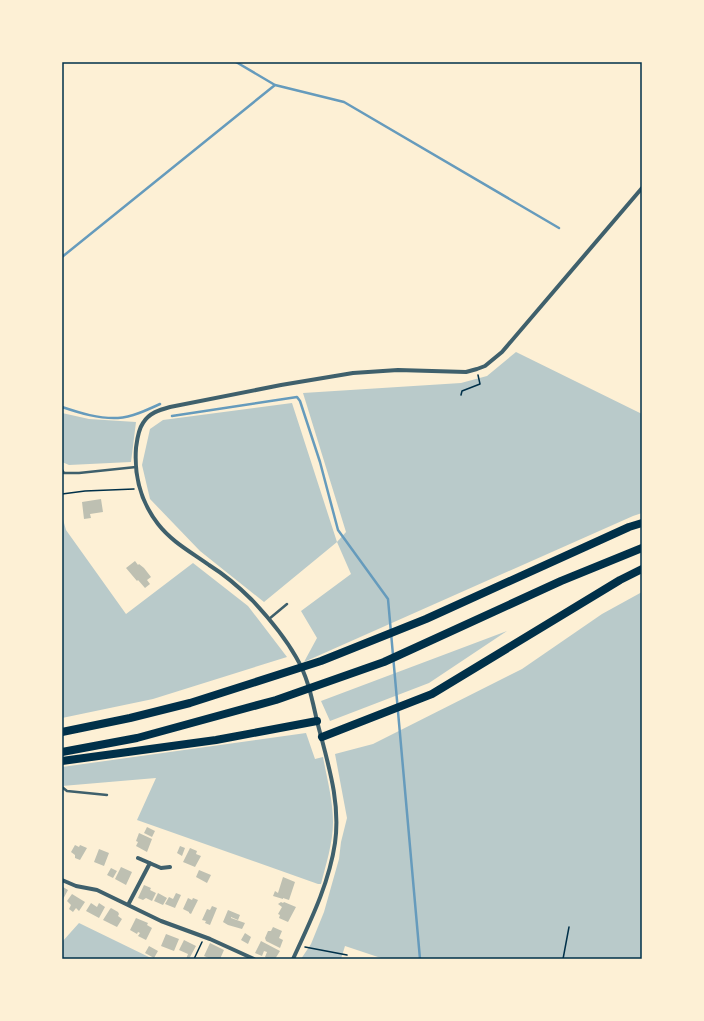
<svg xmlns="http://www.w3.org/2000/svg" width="704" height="1021" viewBox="0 0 704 1021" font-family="Rubik,sans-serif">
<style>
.green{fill:#b9caca}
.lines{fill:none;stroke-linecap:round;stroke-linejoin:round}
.stream{stroke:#669bbc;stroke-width:2.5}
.building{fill:#bec0b2}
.path{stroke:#003049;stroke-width:1.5}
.service{stroke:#3f606c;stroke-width:2.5}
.minor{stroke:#3f606c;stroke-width:4}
.trunk{stroke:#003049;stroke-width:8}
.neatline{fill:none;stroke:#003049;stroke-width:1.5}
</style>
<rect width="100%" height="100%" fill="#fdf0d5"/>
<!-- green -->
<path class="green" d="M516,352L642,414V513L633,516L304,662L317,638L301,611L351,574L337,542L264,602L200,551L150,499L142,465L150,429L163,420L292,403L337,542L346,532L303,393L461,383L487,376Z
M62,413L89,419L136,422L131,462L69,465L62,462Z
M62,516L66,530L126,614L193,563L248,606L287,657L153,699L62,718Z
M642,592V959H384L345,946L341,959H301L311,944L324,912L339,859L341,842L347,818L335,754L373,744L522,669L602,614Z
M507,631L429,683L330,721L321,701Z
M306,733L315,759L323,757C327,779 333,800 333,822C333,843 326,864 321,884H318L137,820L156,778L62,786V767Z
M79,923L153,959H62V942Z"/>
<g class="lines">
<!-- stream -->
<path class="stream" d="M236,62L275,85L344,102L559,228
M62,257L275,85
M62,407C80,413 99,419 118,418C132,417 147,410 160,404
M172,416L297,397L300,401L320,462L338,530L388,599L420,959"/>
</g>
<!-- building -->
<path class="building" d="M101,499L103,512L90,514L91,518L84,519L82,502Z
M135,561L138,565L139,564L144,568L151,577L147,580L150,584L145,588L138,580L137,581L126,568Z
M147,827L155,831L152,837L144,833Z
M139,833L152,839L147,852L136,846L138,842L136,841Z
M75,845L79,847L80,845L87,848L80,860L75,858V855L71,852Z
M180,846L185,848L182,856L177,853Z
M190,848L197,851L196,854L201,856L195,867L183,862Z
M99,849L109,853L104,866L94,862Z
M121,867L132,872L126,885L115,879Z
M111,868L117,871L113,878L107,875Z
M199,870L211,875L207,883L196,877Z
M283,877L295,882L289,900L283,898V899L273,896L275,891L278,893Z
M144,885L151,888L150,890L156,893L152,901L146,898L143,900L138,898Z
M63,887L68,890L62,901V888Z
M158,893L167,898L163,905L154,901Z
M176,893L181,895L175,908L165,904L169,897L173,899Z
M72,894L85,902L79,911L76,908L73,912L69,909L71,905L67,901Z
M188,898L192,900L193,898L198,900L191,914L189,913V912L183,909Z
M281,902L283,903L284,902L296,907L288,922L279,918L280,915L278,914L282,907L278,904Z
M91,903L97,907L99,903L105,907L99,918L86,911Z
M212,906L217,908L210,925L205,923L206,921L202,920L207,909L210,910Z
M111,908L118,912L119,914L118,916L122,919L117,927L103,920L110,909Z
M228,910L240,915L238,920L231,917V918L245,923L242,929L228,925L223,922Z
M136,918L148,923L147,925L152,928L146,940L138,936L140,933L138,932L137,934L130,930Z
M273,927L282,931L279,938L283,940L280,948L266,941L265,938L268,931H271Z
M245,933L251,937L248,944L241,940Z
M166,934L179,939L174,951L161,946Z
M184,940L196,946L189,959H186L188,954L179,950Z
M261,941L280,951L275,959H268L265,957L267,952L264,951L262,956L255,953Z
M210,943L224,950L220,959H211L204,956Z
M149,946L158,951L154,958L145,953Z"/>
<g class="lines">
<!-- path -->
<path class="path" d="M461,395L462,391L480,384L478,375
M62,494L85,491L134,489
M305,947L347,955
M194,959L202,942
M563,959L569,927"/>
<!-- service -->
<path class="service" d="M62,470L64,473H79L136,467
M269,619L287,604
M62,787L67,791L107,795"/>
<!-- minor -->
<path class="minor" d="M138,858L161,868L170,867
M62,880L76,886L97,890L161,921L210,939L254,959
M128,905L150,863
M293,959C310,922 329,884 335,843C341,801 327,761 317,721C312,699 308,677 296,657C284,636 268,617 252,600C239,587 225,575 209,565C191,552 172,542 158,524C141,502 134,476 136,448C137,440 138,430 143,423C149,413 159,410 170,407L281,385L353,373L398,370L466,372L477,369L485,366L502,352L642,188"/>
<!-- trunk -->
<path class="trunk" d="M62,732L130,718L190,703L321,661L426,619L629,527L642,523
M322,737L432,694L620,580L642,569
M62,752L137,738L276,700L384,662L561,581L642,548
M62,761L216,740L317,721"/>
</g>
<!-- border -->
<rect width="704" height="1021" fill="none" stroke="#fdf0d5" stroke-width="126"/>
<rect x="63" y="63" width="578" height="895" class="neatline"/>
</svg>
